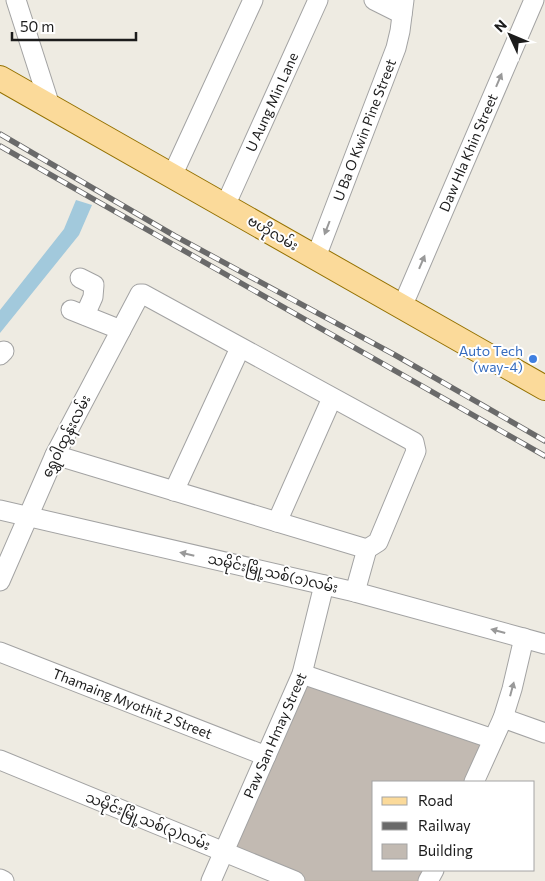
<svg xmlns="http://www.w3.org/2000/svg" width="545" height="881" viewBox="0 0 545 881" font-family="Commissioner,'Noto Sans Myanmar',sans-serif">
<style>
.water{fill:#a2c9dc}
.building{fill:#c2bab2;stroke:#bfb3a5}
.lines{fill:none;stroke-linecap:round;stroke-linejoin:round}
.minor-casing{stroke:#a3a3a3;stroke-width:21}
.major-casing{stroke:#947101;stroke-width:26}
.minor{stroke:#fff;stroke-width:19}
.major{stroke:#fbda9a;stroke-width:24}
.rail-casing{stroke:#6a6a6a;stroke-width:5.5}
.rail{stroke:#fff;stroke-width:4;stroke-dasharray:11;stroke-linecap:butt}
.oneway{fill:#999}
.shop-dot{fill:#3f7fe0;stroke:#fff;stroke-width:2}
.labels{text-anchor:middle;stroke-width:4;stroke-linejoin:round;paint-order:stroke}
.street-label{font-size:14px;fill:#1c1c1c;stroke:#fff}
.shop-label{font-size:14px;fill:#366cbe;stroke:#fff;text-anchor:end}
</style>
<rect width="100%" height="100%" fill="#eeebe2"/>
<!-- water -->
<path class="water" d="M76,200L92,205L79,235L0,333V310L64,229Z"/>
<!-- building -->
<path class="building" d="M308,682L486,743L470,782H374V870H428L422,881H307L264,859L233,848Z"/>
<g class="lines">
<!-- minor casing -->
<g class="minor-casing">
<g id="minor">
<path d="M16,0L50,106"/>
<path d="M374,0L402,14"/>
<path d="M172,176L253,0"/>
<path id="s1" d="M225,206L318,0"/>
<path id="s2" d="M316,257L396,48L400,31L404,0"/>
<path d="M80,278L94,285L93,297L85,315"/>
<path id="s3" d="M402,307L534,0"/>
<path d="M71,310L121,330"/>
<path d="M0,355L4,351"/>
<path d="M55,455L367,549"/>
<path d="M174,491L240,348"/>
<path d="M0,510L355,592L545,644"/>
<path d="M277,522L332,398"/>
<path d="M0,581L55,455L140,294H143L414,442L416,451L378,542L367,549L355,592"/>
<path id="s4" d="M0,652L266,756"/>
<path d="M302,674L493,739"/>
<path d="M503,718L545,733"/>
<path d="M0,760L295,881"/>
<path d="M474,782L503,718L512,689L524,638"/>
<path d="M0,879L4,881"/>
<path id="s5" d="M211,881L302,674L324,585"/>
<path d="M428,881L434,870"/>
</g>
</g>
<!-- major casing -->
<g class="major-casing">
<path id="major" d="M0,78L545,388"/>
</g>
<!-- minor -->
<use href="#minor" class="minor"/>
<!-- major -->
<use href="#major" class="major"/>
<!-- rail casing -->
<g class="rail-casing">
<path id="rail" d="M0,134L175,236L395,355L545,441
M0,146L545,456"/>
</g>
<!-- rail -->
<use href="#rail" class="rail"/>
</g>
<!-- one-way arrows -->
<defs><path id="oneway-solid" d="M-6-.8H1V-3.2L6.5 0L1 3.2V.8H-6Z" transform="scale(1.25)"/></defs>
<g class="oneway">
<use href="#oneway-solid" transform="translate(499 80) rotate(-67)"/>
<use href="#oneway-solid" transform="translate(327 228) rotate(111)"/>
<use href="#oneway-solid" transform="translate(422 262) rotate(-67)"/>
<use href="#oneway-solid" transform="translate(187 554) rotate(-167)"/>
<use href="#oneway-solid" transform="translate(498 631) rotate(-165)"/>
<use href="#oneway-solid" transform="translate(512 689) rotate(-75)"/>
</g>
<!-- markers -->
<circle class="shop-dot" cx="533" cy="359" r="5"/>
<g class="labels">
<!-- street labels -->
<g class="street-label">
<text dy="5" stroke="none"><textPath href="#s1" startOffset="114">U Aung Min Lane</textPath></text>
<text dy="5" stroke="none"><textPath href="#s2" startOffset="136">U Ba O Kwin Pine Street</textPath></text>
<text dy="5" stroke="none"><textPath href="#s3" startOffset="168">Daw Hla Khin Street</textPath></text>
<text transform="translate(273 233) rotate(30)" y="5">ဗဟိုလမ်း</text>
<text transform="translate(66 436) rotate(-63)" y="5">ရွှေဝါထွန်းလမ်း</text>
<text transform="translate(273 573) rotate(13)" y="5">သမိုင်းမြို့သစ်(၁)လမ်း</text>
<text dy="5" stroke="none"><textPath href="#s4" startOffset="142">Thamaing Myothit 2 Street</textPath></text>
<text dy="5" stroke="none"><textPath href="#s5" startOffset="159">Paw San Hmay Street</textPath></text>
<text transform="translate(148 821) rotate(22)" y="5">သမိုင်းမြို့သစ်(၃)လမ်း</text>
</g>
<!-- shop labels -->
<g class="shop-label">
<text x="523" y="356">Auto Tech<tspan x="523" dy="16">(way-4)</tspan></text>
</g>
</g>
<!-- legend -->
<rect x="372" y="781" width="162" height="90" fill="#ffffff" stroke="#a4a4a4"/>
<rect x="382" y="797" width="25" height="8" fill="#fbda9a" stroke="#a4a4a4"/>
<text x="418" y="806" font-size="15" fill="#1c1c1c">Road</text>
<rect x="382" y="822" width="25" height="8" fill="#6a6a6a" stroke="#a4a4a4"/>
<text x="418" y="831" font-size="15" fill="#1c1c1c">Railway</text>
<rect x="382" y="844" width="25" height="15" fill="#c2bab2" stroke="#a4a4a4"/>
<text x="418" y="856" font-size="15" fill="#1c1c1c">Building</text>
<!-- north arrow -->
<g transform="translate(510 35) rotate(314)" stroke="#ffffff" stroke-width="4" paint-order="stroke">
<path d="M0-4L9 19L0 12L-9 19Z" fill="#1c1c1c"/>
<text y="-8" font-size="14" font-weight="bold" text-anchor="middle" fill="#1c1c1c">N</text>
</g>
<!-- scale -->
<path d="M12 32v8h124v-8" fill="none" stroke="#1c1c1c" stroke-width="2.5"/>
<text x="20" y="32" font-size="15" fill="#1c1c1c" stroke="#ffffff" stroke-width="4" paint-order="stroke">50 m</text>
</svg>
